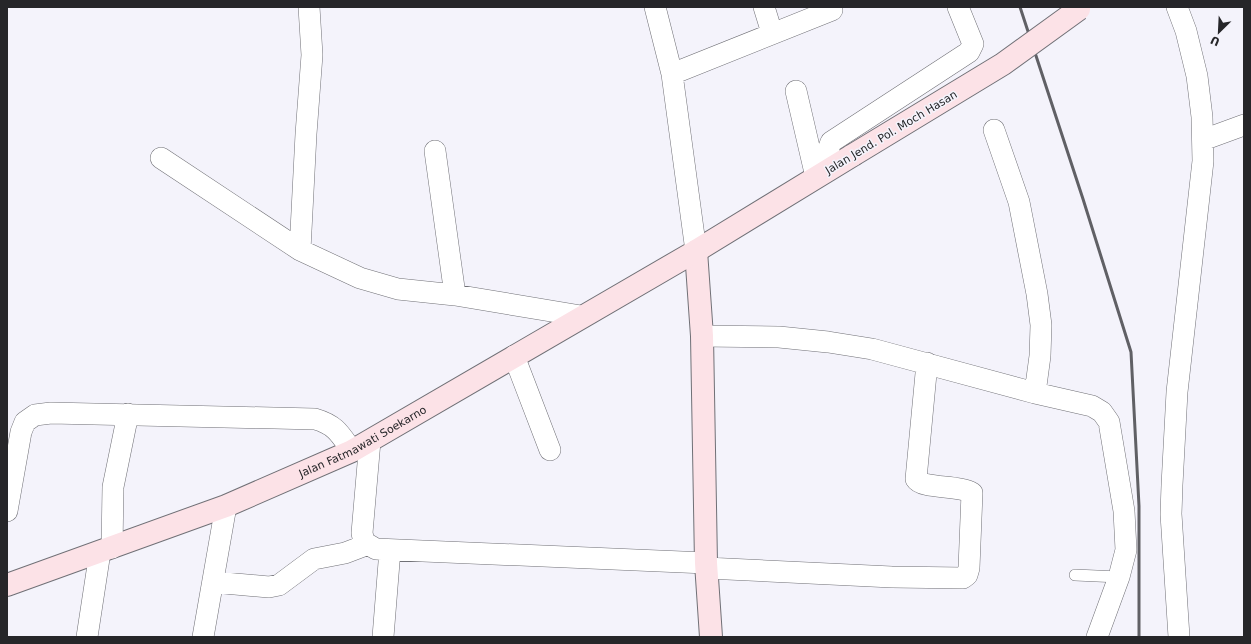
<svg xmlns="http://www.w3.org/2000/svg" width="1251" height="644" viewBox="0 0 1251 644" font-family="'DejaVu Sans',sans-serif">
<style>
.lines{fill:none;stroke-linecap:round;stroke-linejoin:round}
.lane-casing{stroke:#707076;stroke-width:12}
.street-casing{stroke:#707076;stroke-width:22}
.secondary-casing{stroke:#707076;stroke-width:24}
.lane{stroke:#fff;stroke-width:11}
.street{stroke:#fff;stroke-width:21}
.secondary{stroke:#fce2e7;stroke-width:22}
.rail{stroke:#606065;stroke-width:3}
.secondary-bridge-casing{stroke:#707076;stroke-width:24;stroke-linecap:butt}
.secondary-bridge{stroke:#fce2e7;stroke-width:22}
.labels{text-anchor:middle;stroke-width:3;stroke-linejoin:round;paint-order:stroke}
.street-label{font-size:11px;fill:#262629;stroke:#f4f3fb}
</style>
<rect width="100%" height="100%" fill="#f4f3fb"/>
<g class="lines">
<!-- lane casing -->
<g class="lane-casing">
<path id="lane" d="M1075,575L1119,577"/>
</g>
<!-- street casing -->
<g class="street-casing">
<path id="street" d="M655,7L672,74L696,251
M764,7L772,33
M1177,7L1186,31L1197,76L1202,117L1203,161L1177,392L1172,485L1171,514L1179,637
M672,74L832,10
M796,91L816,177
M994,130L1019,202L1037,294L1041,325L1040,356L1035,393
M1203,140L1244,125
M435,151L455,295
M161,158L300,250L360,278L398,289L455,295L581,316
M834,166L828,150L831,142L969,52L973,44L958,7
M300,250L306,134L312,55L309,7
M702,336L779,337L828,342L872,349L1035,393L1092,406L1102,412L1109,422L1124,511L1126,550L1119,577L1097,637
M514,356L550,450
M370,441L362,533L364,542L376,549L706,563
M7,511L21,432L25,422L35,415L51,413L315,419C336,425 340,434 352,451
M112,548L113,487L128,414
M706,568L892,577L963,578L967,575L969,568L972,493C960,485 922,489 916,479L927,363
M213,582L269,587L279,585L314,559L345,553L366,545
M87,637L100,552
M203,637L226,506
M383,637L390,550"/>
</g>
<!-- secondary casing -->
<g class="secondary-casing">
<g id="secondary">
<path d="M696,251L702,336L706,563L711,637"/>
<path id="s1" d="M7,585L226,506L352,451L696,251L853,155"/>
</g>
</g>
<!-- lane -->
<use href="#lane" class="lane"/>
<!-- street -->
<use href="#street" class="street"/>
<!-- secondary -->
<use href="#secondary" class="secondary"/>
<!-- rail -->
<path class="rail" d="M1020,7L1083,199L1131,352L1139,506V637"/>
<!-- secondary-bridge casing -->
<g class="secondary-bridge-casing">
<path id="secondary-bridge" d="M853,155L1003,64L1079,9"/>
</g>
<!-- secondary-bridge -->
<use href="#secondary-bridge" class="secondary-bridge"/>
</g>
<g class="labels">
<!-- street labels -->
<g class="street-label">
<text transform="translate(891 132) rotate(-31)" y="4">Jalan Jend. Pol. Moch Hasan</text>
<text dy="4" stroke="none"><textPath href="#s1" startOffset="384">Jalan Fatmawati Soekarno</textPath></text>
</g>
</g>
<!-- border -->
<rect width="1251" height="644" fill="none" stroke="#262629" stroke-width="16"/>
<!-- north arrow -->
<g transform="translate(1219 32) rotate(204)" stroke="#f4f3fb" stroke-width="3" paint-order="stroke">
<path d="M0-3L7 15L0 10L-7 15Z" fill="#262629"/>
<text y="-6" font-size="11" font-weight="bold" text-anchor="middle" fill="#262629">U</text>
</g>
</svg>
